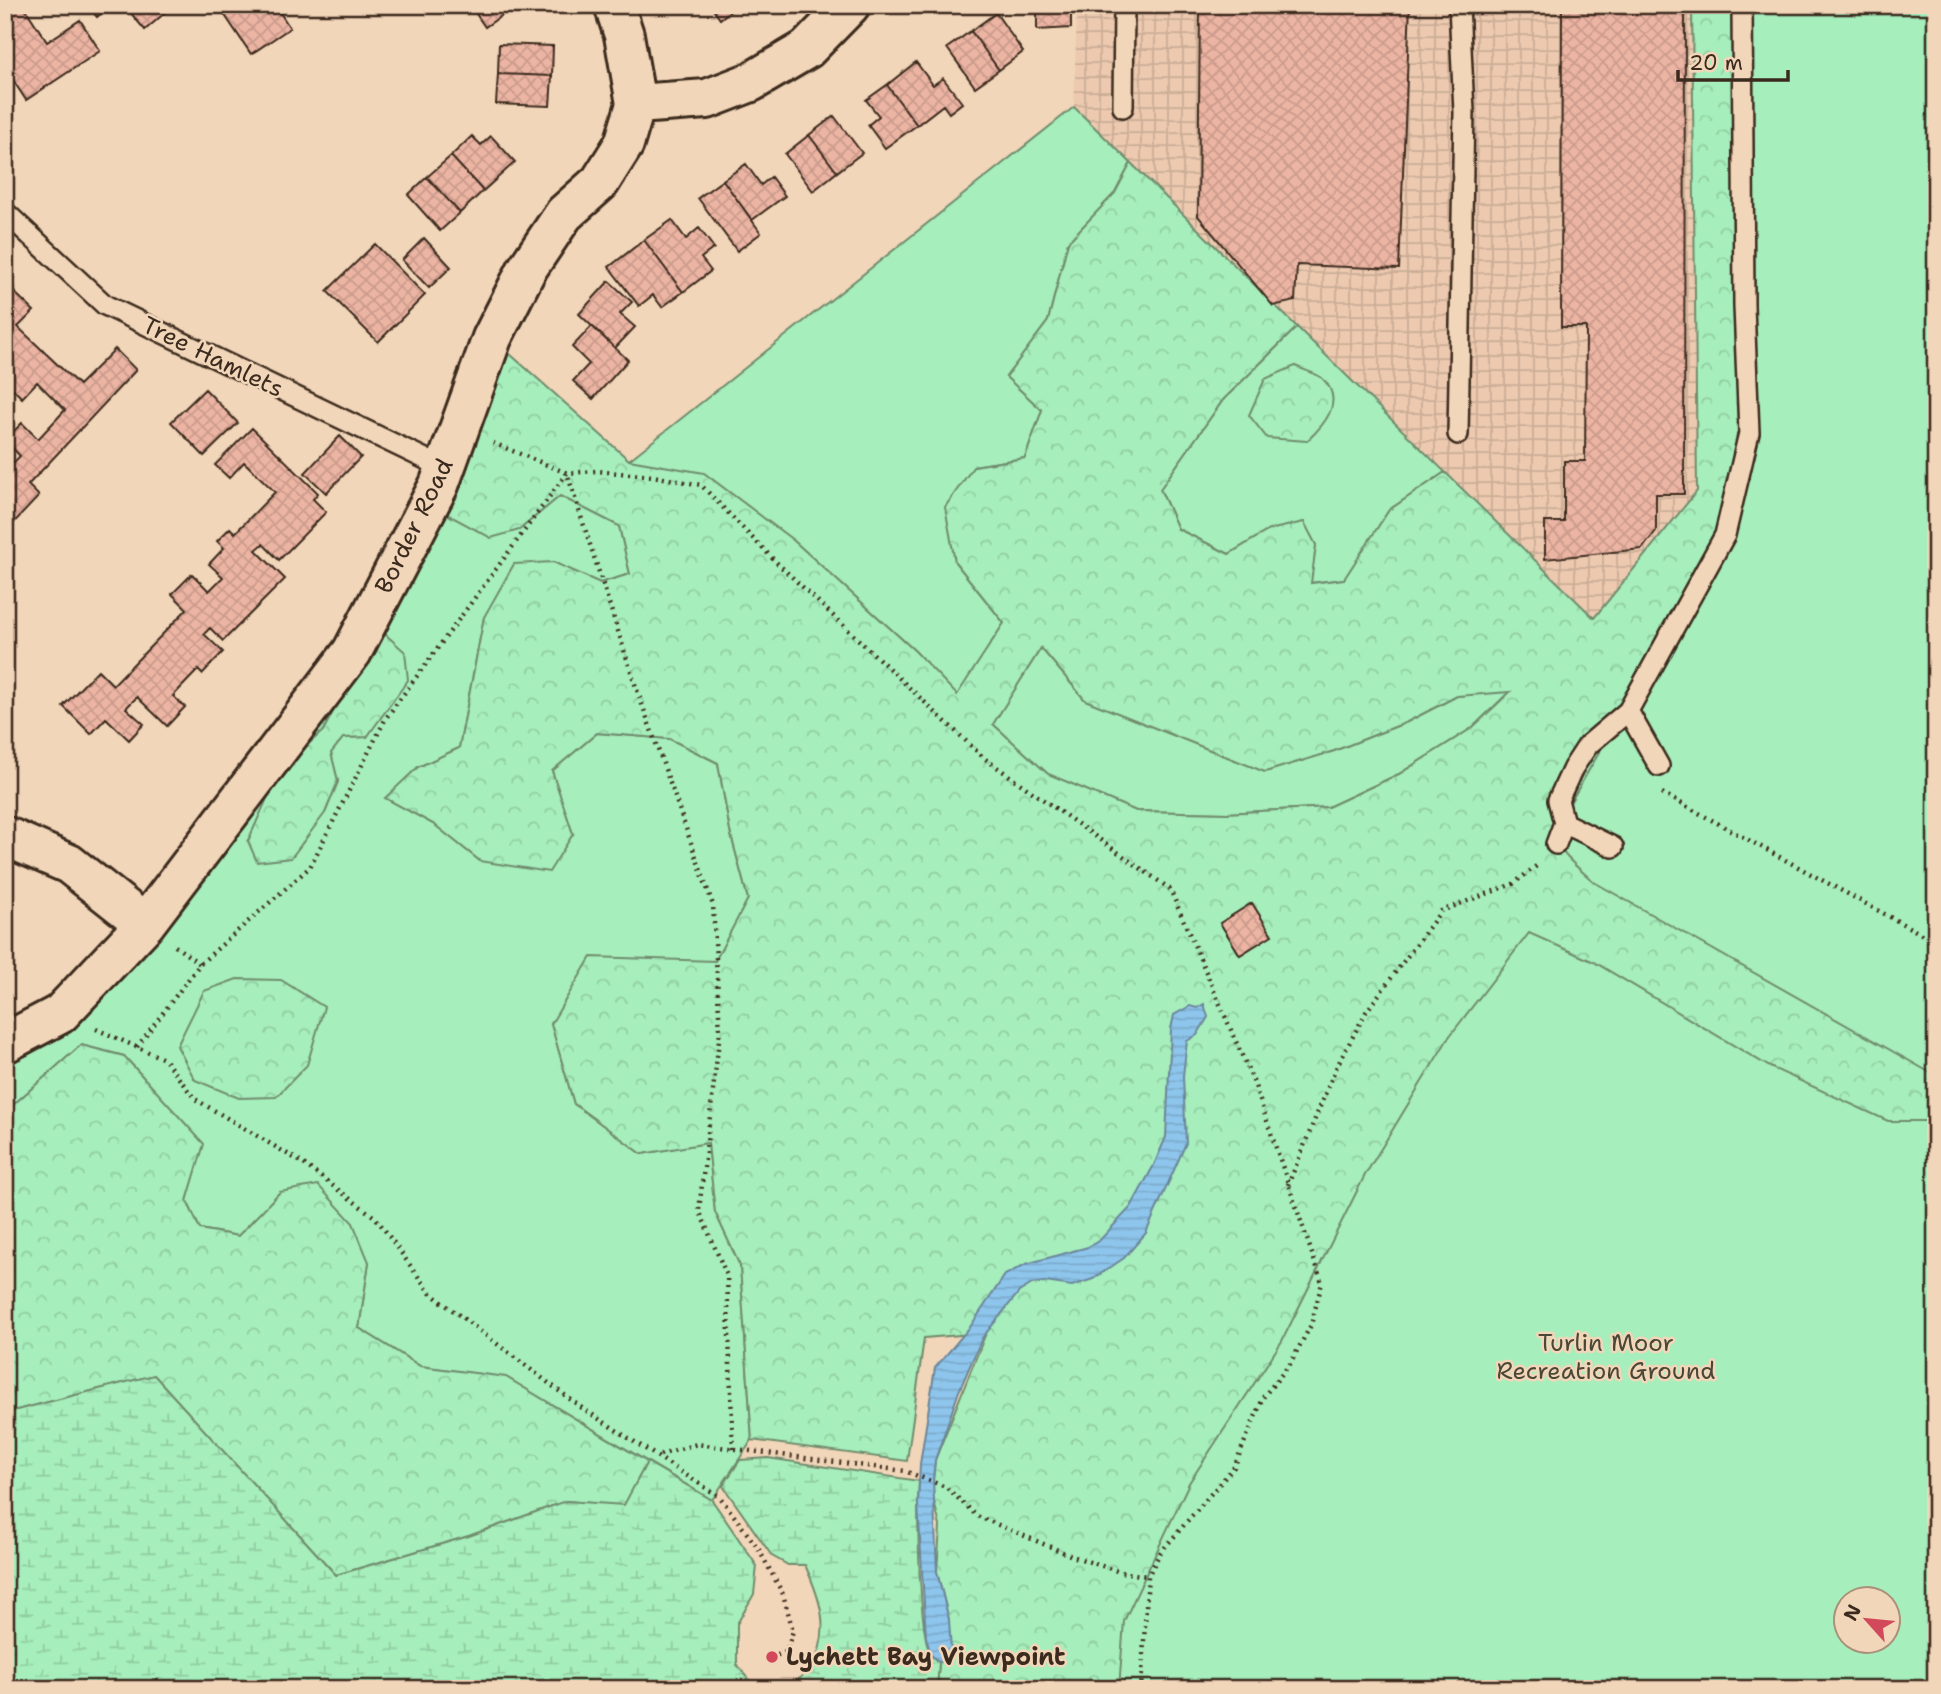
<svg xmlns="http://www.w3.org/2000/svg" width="1941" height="1694" viewBox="0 0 1941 1694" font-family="'Shantell Sans',sans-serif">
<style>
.industrial{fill:url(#industrial-grid)}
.green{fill:#a6eebc;stroke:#708c6d;stroke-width:2;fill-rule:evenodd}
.forest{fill:url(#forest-crowns);stroke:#708c6d;stroke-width:2;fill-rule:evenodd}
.wetland{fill:url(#wetland-marsh);stroke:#708c6d;stroke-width:2}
.water{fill:url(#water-rules);stroke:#6c879a;stroke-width:2}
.building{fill:url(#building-cross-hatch);stroke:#3b2a1e;stroke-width:2}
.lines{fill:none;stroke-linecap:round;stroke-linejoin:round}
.lane-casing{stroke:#3b2a1e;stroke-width:24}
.street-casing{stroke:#3b2a1e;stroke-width:44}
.path{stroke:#3b2a1e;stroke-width:4.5;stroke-dasharray:2 5;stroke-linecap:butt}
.lane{stroke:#f2d6b9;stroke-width:19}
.street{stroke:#f2d6b9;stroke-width:38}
.poi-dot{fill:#d1495b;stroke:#f2d6b9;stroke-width:2.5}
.labels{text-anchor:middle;stroke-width:5;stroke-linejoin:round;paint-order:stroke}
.street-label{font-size:24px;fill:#3b2a1e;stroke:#f2d6b9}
.park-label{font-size:24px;fill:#4b4736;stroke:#f2d6b9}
.poi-label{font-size:24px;font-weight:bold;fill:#3b2a1e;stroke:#f2d6b9;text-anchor:start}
</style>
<defs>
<pattern id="industrial-grid" width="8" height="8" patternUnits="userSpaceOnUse" patternTransform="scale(1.75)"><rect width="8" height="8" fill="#ecc9af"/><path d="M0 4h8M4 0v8" fill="none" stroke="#cbad96"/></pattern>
<pattern id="forest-crowns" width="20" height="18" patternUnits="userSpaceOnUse" patternTransform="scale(1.75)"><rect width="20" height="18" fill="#a6eebc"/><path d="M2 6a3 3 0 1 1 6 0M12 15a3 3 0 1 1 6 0" fill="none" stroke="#90cca1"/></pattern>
<pattern id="wetland-marsh" width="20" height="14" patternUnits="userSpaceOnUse" patternTransform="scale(1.75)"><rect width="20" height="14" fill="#a6eebc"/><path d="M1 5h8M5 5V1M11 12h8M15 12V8" fill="none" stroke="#90cca1"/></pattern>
<pattern id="water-rules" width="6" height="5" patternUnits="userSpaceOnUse" patternTransform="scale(1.75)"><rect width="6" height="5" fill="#8dc5ec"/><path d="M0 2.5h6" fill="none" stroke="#7ba9ca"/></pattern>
<pattern id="building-cross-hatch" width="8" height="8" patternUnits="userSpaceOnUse" patternTransform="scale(1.75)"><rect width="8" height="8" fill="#ecb4a3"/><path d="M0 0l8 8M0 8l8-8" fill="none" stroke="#cb9b8c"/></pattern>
</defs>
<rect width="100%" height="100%" fill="#f2d6b9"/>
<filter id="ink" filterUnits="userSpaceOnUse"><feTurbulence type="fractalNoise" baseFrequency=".0143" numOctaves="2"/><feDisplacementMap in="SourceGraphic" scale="14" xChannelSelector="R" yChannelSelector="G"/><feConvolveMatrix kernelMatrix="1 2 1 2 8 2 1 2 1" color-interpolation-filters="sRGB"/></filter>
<g filter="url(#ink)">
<!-- industrial -->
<path class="industrial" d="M1077,5H1692L1697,491L1593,619L1074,107Z"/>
<!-- green -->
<path class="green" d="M1742,5H1936V1689H1060L1104,1523L1725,535ZM1846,1600H1888V1642H1846Z
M1074,107L1131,163L1115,193L1068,242L1048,321L1006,377L1042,410L1025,458L974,466L955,562L1004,623L957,696L915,651L793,540L629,460Z
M1297,327L1445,472L1389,510L1345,579L1310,583L1316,545L1269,530L1229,554L1178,529L1160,489L1223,400Z
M560,496L619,526L630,574L600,583L553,562L484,617L459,748L418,767L386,798L435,825L480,861L573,834L552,771L597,733L670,739L718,763L730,831L748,899L715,962L657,961L551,1024L574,1104L642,1154L708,1142L715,1212L740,1265L752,1440L712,1500L507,1378L420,1366L359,1328L369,1262L280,1192L238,1236L200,1229L187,1201L203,1144L124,1056L81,1045L5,1112V1043L200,849L428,504L519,530ZM386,634L381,715L367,737L343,738L331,753L338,782L325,813L248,840L290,761L323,731L361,659Z
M1041,648L1085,700L1265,772L1334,751L1407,722L1457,696L1510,691L1472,728L1399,774L1328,807L1227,813L1136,811L1048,774L993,724Z"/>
<!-- forest -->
<path class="forest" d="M1692,5H1742L1749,433L1725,535L1552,834C1560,854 1578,868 1594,882L1936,1076V1121H1888L1770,1067L1594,962L1529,933L1449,1037L1365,1175L1282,1341L1189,1483L1124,1621L1119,1689H937L939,1662L948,1660L949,1620L937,1572L940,1526L932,1493L935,1460L986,1333L924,1338L907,1461L752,1440L740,1266L715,1212L708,1143L642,1154L574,1104L551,1024L591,957L715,961L748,899L730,831L718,763L670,739L597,733L552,771L573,834L549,872L480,861L435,825L385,798L418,767L459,748L484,617L514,564L553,562L600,583L630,574L619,526L560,496L519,530L491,538L428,504L492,338L629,460L704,473L793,540L915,651L957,695L1004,623L955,562L945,507L974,466L1025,458L1042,410L1006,377L1048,321L1068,242L1115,193L1131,163L1297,327L1223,400L1160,489L1178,529L1229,554L1269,530L1304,522L1316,545L1311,583L1344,579L1389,510L1445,472L1594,618L1697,491ZM1041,648L1085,700L1265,772L1334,751L1407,722L1457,696L1510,692L1472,728L1399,774L1328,807L1227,813L1136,811L1048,774L993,724Z
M1295,366C1303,370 1316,373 1322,378C1346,401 1324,425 1307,441L1267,438L1249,415L1265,379Z
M385,634L405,652L408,680L367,737L343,738L331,753L338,781L325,813L291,858L257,862L248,841L273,785L290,761L323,731L361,659Z
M237,979L281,980L324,1007L307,1065L276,1097L239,1098L195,1080L177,1046L204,991Z
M81,1045L124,1056L204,1144L187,1201L200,1229L238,1236L280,1192L318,1185L353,1223L369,1262L359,1328L420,1366L506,1377L647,1462L625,1506L566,1501L469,1536L336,1575L154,1375L5,1413V1112Z"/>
<!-- wetland -->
<path class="wetland" d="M154,1375L336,1575L469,1536L566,1501L624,1505L647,1462L712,1500L757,1566L754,1594L737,1624V1665L756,1687L787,1688C795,1682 807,1674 812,1666C832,1631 820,1598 805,1565H788L772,1556L723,1486L740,1460L768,1458L919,1481C917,1508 919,1637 931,1655C933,1658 936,1660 939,1662L937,1689H5V1413Z"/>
<!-- water -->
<path class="water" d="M1204,1004L1208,1017L1197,1035L1187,1041L1183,1076L1186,1143L1146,1233L1124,1258L1093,1279L1072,1286L1045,1282L1032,1284L1019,1292L982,1338L959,1391L935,1460L933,1478L937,1572L949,1620L951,1651L949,1660L939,1662L931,1655L926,1637L918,1504L920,1464L935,1368L970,1327L1005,1275L1026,1264L1088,1247L1099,1241L1131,1207L1154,1165L1166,1137L1171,1029L1174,1015L1190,1006L1197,1008Z"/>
<!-- building -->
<path class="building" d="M5,5H23L47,42L80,20L100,51L26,100L5,68Z
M87,5H111L97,17Z
M124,5H174L145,30Z
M218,5H275L290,28L251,54Z
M470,5H517L485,27Z
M710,5H738L720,19Z
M1037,5H1071V28L1037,30Z
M1200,5H1410L1399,269L1297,265L1295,301L1273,306L1198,216Z
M1562,5H1685L1684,494H1656V531L1642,549L1545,559V522H1564V461H1585L1586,327H1561Z
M996,13L1023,52L999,70L971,31Z
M971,31L999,70L975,87L947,48Z
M499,44L553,46L552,76L498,74Z
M916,62L933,85L943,78L962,103L949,113L943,105L917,125L887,85Z
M498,74L552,76L550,106L496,104Z
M887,85L917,125L885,148L868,125L879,116L866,100Z
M834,116L862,153L837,172L809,135Z
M809,135L837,172L813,191L785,154Z
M472,136L481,145L491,136L515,162L483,191L451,156Z
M451,156L483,191L460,213L427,177Z
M746,164L761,185L771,177L785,196L752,220L723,180Z
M427,177L460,213L440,231L408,195Z
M723,180L761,233L737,251L698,198Z
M672,220L686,239L699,228L714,248L701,258L711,271L683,292L644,240Z
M424,238L451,267L429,288L402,260Z
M644,240L683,292L662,307L653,295L639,306L609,267Z
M375,244L425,295L378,342L327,291Z
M609,281L632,302L620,314L635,327L615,348L579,314Z
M11,289L34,311L18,327L79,385L115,349L136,370L28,485L39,496L5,532V461L11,465L20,456L5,440L22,423L38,439L65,410L37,382L22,398L5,381V294Z
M592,326L628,360L593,399L573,381L589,364L572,347Z
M205,389L238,423L204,456L171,422Z
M252,428L318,493L313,499L326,512L279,560L263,544L256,550L285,579L223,641L210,628L204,634L223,652L202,674L198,670L173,696L185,707L167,726L137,697L126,708L144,724L129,740L106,718L91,734L63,706L98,670L113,685L187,609L172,594L192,574L209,591L223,577L209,564L224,548L217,541L230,528L235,533L275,492L244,462L229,478L215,465Z
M340,436L361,457L326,493L305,473Z
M5,867L12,870L5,882Z
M1252,903L1272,935L1240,955L1220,923Z"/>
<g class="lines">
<!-- lane casing -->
<g class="lane-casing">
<path id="lane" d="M1123,107L1124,5
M5,212L105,305L444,468
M1458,434L1464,112L1459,5
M1628,711L1659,766
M1564,823L1613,847
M1556,844L1564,823L1558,800L1573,768L1588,745L1628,711L1725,535L1749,433L1744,306L1742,5"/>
</g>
<!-- street casing -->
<g class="street-casing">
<path id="street" d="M636,104L707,99L751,82L807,49L850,5
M5,836L69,864L145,924
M5,1043L60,1014L145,924L352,652L439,485L492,338L527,269L564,214L600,182L624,144L636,104L624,35L614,5"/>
</g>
<!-- path -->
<path class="path" d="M493,443L567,473L636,687L713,905L720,1031L699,1210L727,1276L733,1450
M1662,793L1936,942
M175,946L200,964
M96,1029L164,1059L195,1099L301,1162L376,1218L430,1293L579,1406L720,1497L758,1548L783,1594L793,1631L786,1652L772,1657
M137,1047L200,964L310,867L386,718L567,473L597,471L653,476L701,485L776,562L984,758L1170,889L1254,1083L1322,1283L1311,1325L1290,1364L1264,1396L1234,1467L1160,1553L1148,1576L1141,1689
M1288,1185L1335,1070L1366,1012L1441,911L1513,884L1539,864
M660,1455L697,1444L905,1471L946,1487L977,1516L1072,1556L1120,1572L1148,1576"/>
<!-- lane -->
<use href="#lane" class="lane"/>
<!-- street -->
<use href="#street" class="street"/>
</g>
</g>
<!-- markers -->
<circle class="poi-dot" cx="772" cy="1657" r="7"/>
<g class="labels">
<!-- street labels -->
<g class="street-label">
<text transform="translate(213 357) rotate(26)" y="8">Tree Hamlets</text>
<text transform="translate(414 526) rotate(-64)" y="8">Border Road</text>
</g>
<!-- park labels -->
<g class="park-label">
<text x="1606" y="1351">Turlin Moor<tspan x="1606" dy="28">Recreation Ground</tspan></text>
</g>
<!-- poi labels -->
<g class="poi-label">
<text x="786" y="1665">Lychett Bay Viewpoint</text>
</g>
</g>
<!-- margin -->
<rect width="1941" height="1694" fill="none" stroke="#f2d6b9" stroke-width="28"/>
<rect x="14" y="14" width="1913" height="1666" fill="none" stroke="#3b2a1e" stroke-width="2.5" filter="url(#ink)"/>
<!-- north arrow -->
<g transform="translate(1867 1620) rotate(297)"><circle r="33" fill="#f2d6b9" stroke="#a9917b" stroke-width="2"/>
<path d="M0-5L12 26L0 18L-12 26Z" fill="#d1495b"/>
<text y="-10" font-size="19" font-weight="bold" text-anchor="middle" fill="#3b2a1e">N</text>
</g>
<!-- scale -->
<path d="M1678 70v10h110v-10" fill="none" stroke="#3b2a1e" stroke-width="3.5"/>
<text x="1689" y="70" font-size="21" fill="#3b2a1e" stroke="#f2d6b9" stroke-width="5" paint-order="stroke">20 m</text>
</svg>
